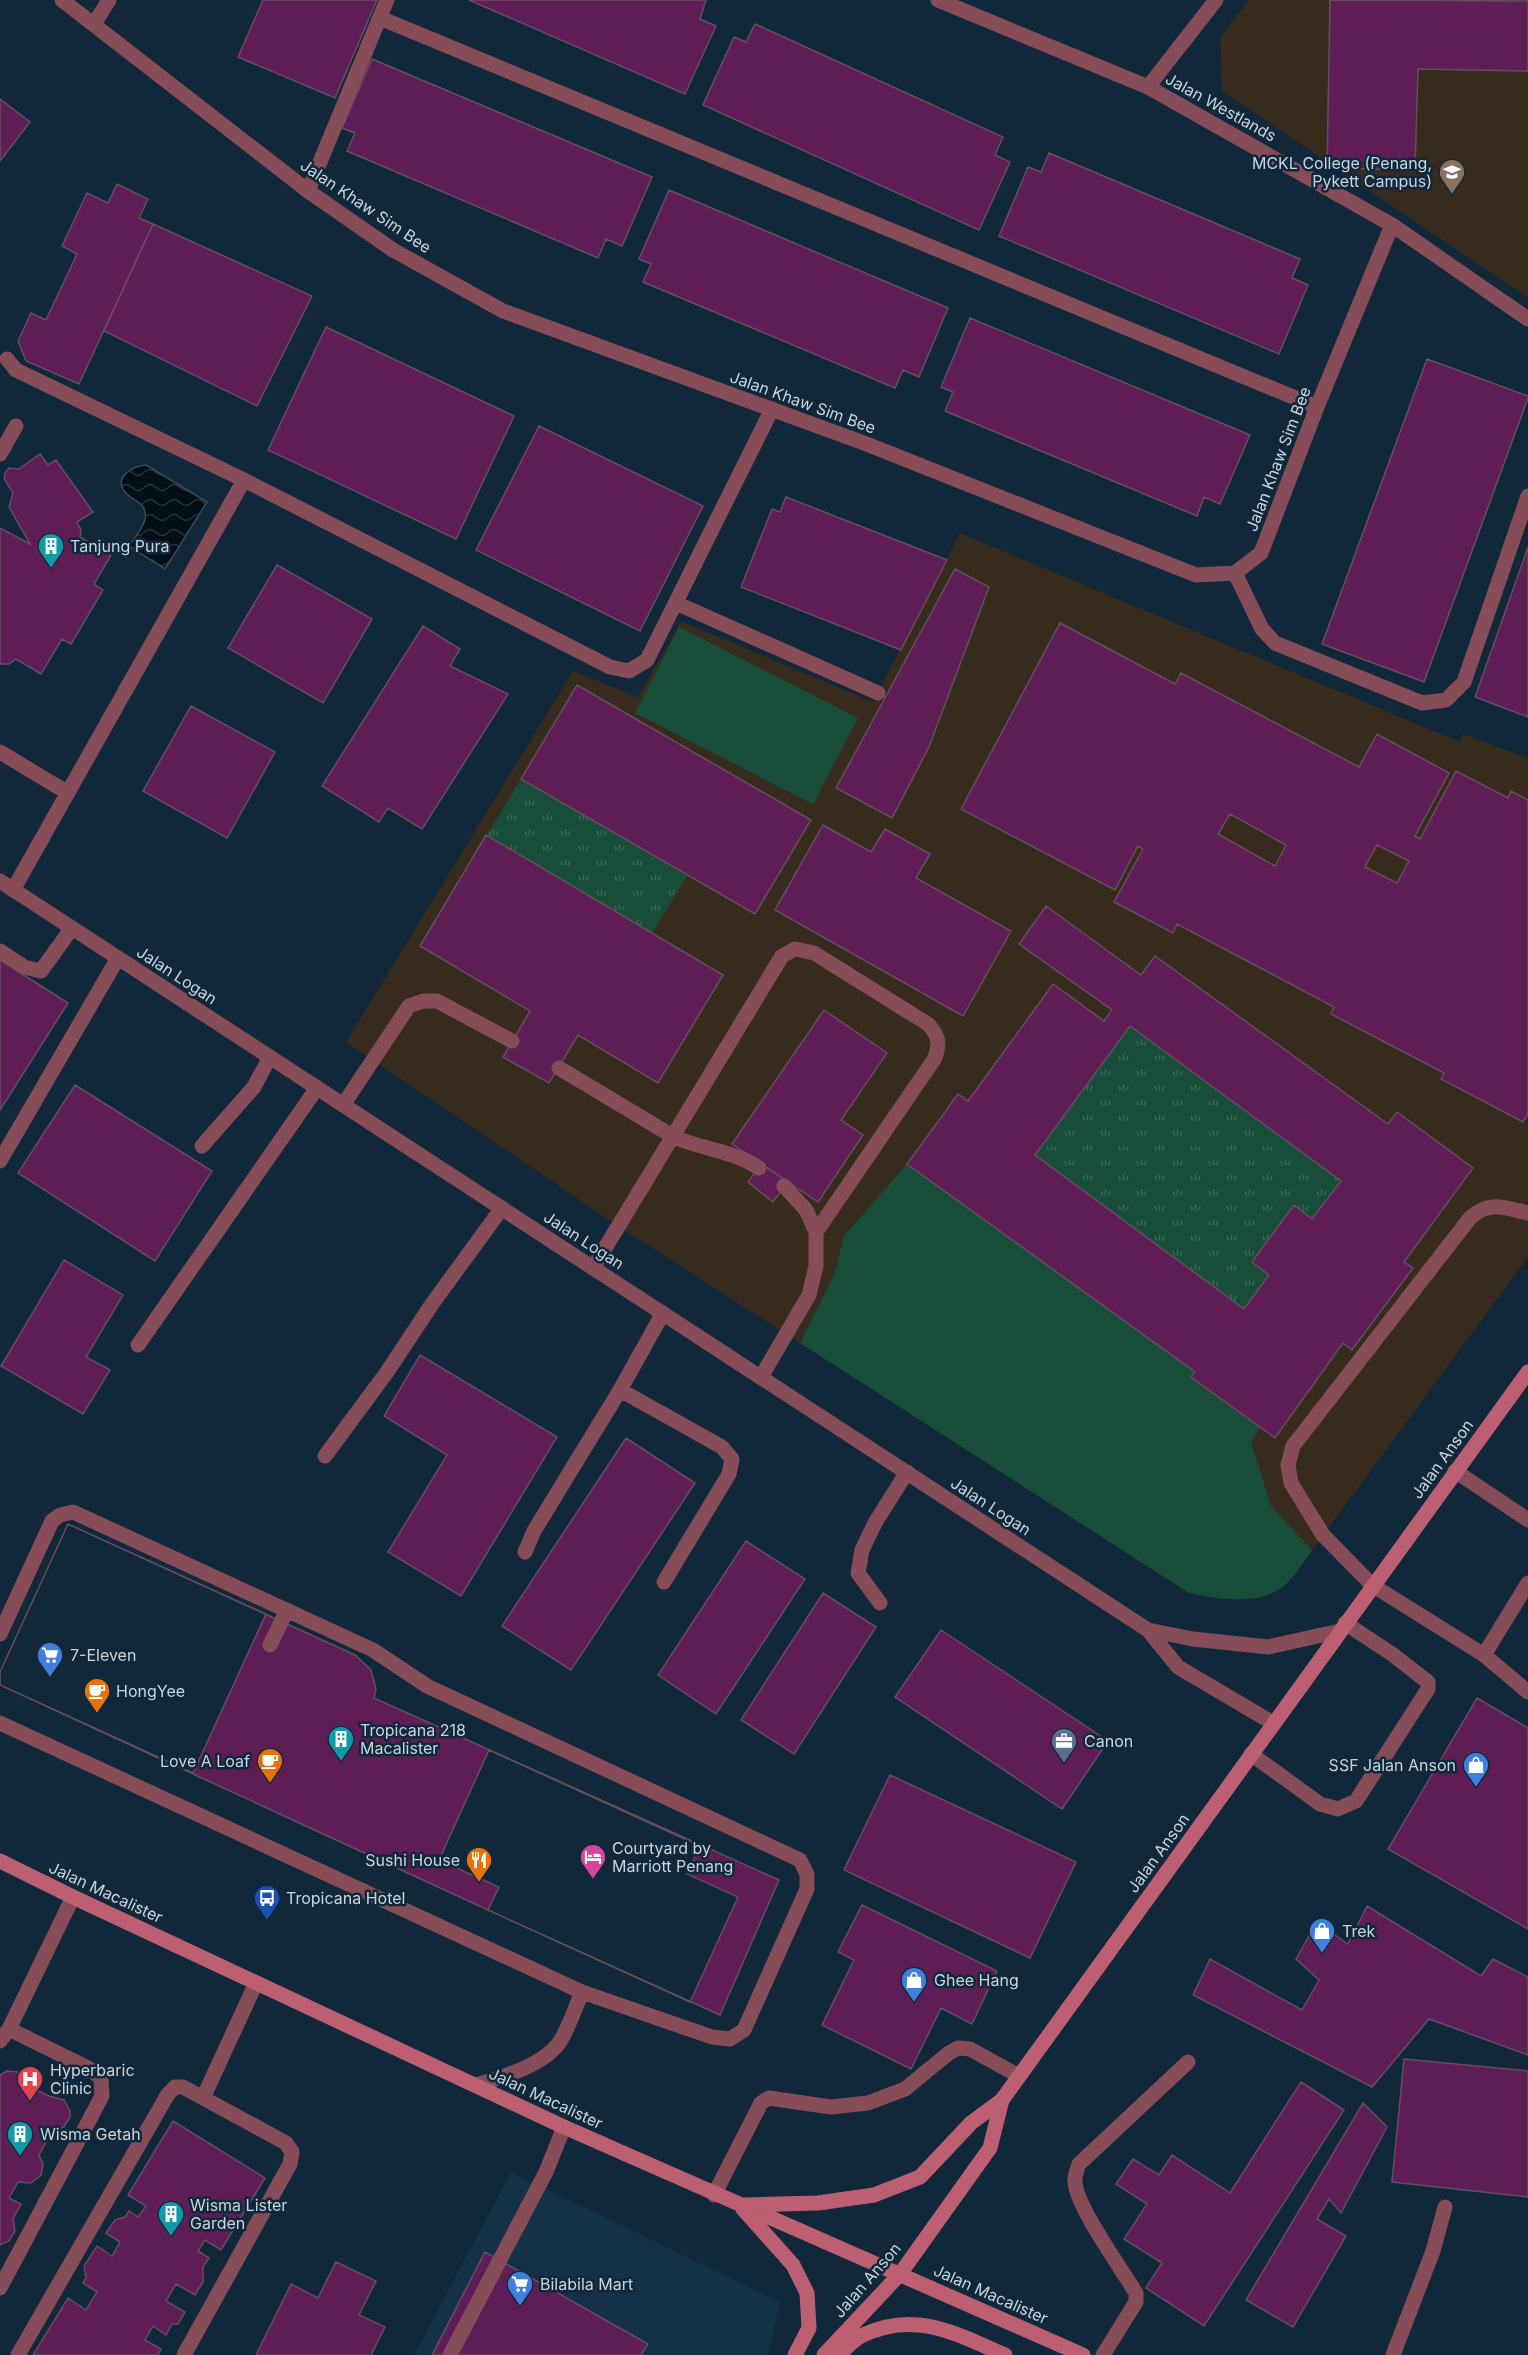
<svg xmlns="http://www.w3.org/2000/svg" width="1528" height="2355" viewBox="0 0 1528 2355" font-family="Inter,sans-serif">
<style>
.built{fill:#133248}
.education{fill:#362b1c}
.grass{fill:url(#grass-tufts)}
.park{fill:#184e39}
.water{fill:url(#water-waves);stroke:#3e4a52;stroke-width:1.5}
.building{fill:#5e1e55;stroke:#654d60;stroke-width:1.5;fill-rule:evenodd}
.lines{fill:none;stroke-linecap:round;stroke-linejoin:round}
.service{stroke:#864c57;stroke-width:15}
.minor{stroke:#864c57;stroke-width:15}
.secondary{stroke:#bc5f73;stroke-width:15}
.labels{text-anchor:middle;stroke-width:5;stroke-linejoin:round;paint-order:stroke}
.street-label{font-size:16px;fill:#c7d5e1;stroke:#102839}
.poi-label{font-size:16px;fill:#c7d5e1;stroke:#102839;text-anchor:start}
</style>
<defs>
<pattern id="grass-tufts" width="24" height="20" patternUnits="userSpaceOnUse" patternTransform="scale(1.5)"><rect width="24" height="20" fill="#184e39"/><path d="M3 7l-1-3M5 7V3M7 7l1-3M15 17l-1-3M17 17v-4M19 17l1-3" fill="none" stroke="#386755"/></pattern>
<pattern id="water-waves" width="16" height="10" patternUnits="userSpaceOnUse" patternTransform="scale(1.5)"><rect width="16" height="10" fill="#030e15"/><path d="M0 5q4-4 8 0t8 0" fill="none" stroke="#263037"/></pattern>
</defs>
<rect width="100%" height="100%" fill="#102839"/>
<!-- built -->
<path class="built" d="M511,2172L780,2302L768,2355H414Z"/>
<!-- education -->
<path class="education" d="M1249,0H1528V298L1222,91L1220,37Z
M960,533L1460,742L1463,734L1528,758V1257L1289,1582L1260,1598L1222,1599L1189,1593L618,1226L346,1042L573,671L638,697L681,621L873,702Z"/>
<!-- grass -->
<path class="grass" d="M521,779L687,876L652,933L487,835Z
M1130,1026L1341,1181L1312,1219L1294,1206L1252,1262L1269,1275L1244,1309L1035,1155Z"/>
<!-- park -->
<path class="park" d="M679,627L858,718L813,804L635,713Z
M907,1164L1195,1372L1191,1378L1260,1428L1251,1442L1271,1506L1312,1550C1305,1560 1298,1571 1290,1580C1266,1608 1221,1599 1189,1593L800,1343L834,1275L844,1236Z"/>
<!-- water -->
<path class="water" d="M146,465L207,502L165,569L129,546C134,538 148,523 145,512C143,501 131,500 125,492C113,477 133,466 146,465Z"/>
<!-- building -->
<path class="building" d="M263,0H377L335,98L238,57Z
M469,0H706L700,19L716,26L685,94Z
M1330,0L1528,1V71L1418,69L1415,170L1327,168Z
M755,24L1003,137L995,155L1010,162L979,230L703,105L734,37L746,42Z
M372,59L652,177L622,246L606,239L598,258L347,151L355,133L342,128Z
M0,99L30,122L0,161Z
M1049,153L1300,259L1292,278L1308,285L1279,354L999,236L1028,167L1041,172Z
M117,184L148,199L139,218L153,224L79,384L26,361L18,341L31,313L46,320L77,254L62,246L87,193L108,203Z
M669,190L948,308L919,377L903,370L895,388L643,282L651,264L639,259Z
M153,224L312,296L257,406L104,331Z
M970,318L1250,435L1220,504L1204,497L1197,516L945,411L953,392L941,387Z
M326,327L514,416L456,539L268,450Z
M1427,359L1528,396V398L1424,682L1322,644Z
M539,426L703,506L640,631L476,550Z
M40,454L48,465L56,460L93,512L77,522L81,530L80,537L111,555L94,584L103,590L71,644L62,639L41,674L16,659L9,664H0V528L30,544L9,507L13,493L4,478L5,473L9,468L19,469Z
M786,497L947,560L901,650L741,587L772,509L780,512Z
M1528,547V717L1475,697Z
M277,565L372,619L323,703L228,648Z
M955,569L989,587L929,747L892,818L836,788Z
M1060,623L1175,684L1181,673L1359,767L1377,734L1449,773L1415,836L1420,839L1456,771L1508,798L1511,791L1528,800V1114L1523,1122L1441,1079L1444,1073L1331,1014L1334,1007L1177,924L1173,933L1114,902L1143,849L1138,846L1115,890L961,809ZM1230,814L1286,845L1275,866L1218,834ZM1377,845L1409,861L1397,883L1365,867Z
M423,626L460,649L450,666L508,694L422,829L388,808L379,822L322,786Z
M577,685L811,820L755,914L521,779Z
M191,706L275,752L227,838L143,791Z
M823,825L871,852L885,829L930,854L916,878L1011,931L963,1016L775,910Z
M486,835L723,975L658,1083L578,1035L549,1083L503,1057L530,1011L420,946Z
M1046,906L1141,975L1155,956L1388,1124L1397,1112L1473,1168L1404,1262L1413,1268L1352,1350L1343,1343L1275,1438L1191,1377L1195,1372L907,1164L958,1094L968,1101L1053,984L1104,1021L1112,1010L1019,944ZM1130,1026L1341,1181L1312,1219L1294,1205L1252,1262L1269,1275L1244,1309L1035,1155Z
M0,960L68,1003L0,1110Z
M824,1010L887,1053L841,1120L863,1135L818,1202L732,1144Z
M75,1085L212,1171L155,1261L18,1173Z
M761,1164L788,1182L773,1202L748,1182Z
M64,1260L123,1295L86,1357L110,1370L83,1414L1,1366Z
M420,1355L557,1437L461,1596L388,1552L447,1455L384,1416Z
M626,1438L695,1483L571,1670L502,1626Z
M68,1524L355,1655L371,1670L376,1689L374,1698L779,1880L720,2015L488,1910L0,1685V1672Z
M68,1524L266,1614L193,1773L0,1685V1672Z
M746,1541L805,1579L716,1714L658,1675Z
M823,1593L876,1627L794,1754L741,1720Z
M941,1630L1108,1741L1062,1809L895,1697Z
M1477,1698L1528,1728V1929L1388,1849Z
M489,1750L700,1846L687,1874L738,1897L690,2002L488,1910L499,1887L439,1860Z
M890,1775L1076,1862L1030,1958L844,1870Z
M862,1905L997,1971L972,2024L941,2008L911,2069L822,2025L854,1960L838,1952Z
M1367,1906L1481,1976L1493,1959L1528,1977V2055L1429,2019L1372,2087L1193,1995L1210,1959L1302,2010L1319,1980L1296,1959L1317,1922L1348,1944Z
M1404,2059L1528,2071V2197L1392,2182Z
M7,2071L18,2072L26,2080L28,2086L49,2096L64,2100L70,2111V2117L64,2127L52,2131L39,2155L43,2164L41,2175L31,2183L18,2182L9,2198L21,2204L13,2219L15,2231L9,2241L0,2245V2075Z
M1301,2082L1344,2110L1204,2326L1146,2288L1162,2263L1124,2239L1147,2204L1116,2184L1133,2159L1159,2175L1172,2155L1230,2193Z
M1363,2103L1387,2127L1341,2213L1329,2199L1317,2219L1346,2236L1293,2327L1246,2300Z
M173,2121L265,2178L221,2250L205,2240L198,2251L209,2258L203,2267V2282L195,2295L176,2284L166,2301L185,2312L178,2324H172L166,2335L153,2326L145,2340L161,2349L158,2355H33L68,2298L86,2310L97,2292L83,2283L86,2278L84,2266L97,2246L112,2256L120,2242L106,2233L115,2220L125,2217L129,2211L138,2217L146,2206L128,2195Z
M485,2252L648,2344L641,2355H432Z
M336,2262L376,2281L359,2315L385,2327L371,2355H256L291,2284L318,2298Z"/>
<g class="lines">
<!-- service -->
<path class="service" d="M380,18L1317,407
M308,191L387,0
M7,359L16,370L244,480L610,667L629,671L647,660L772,409
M0,454L16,426
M1235,573L1262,629L1275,643L1422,703L1446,700L1464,682L1528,496
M676,603L878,693
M0,752L68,793
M13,890L244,480
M0,951L24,967L41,971L72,928
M559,1068L674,1137C701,1149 734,1151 759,1168
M343,1105L409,1006L423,1001H437L512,1041
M202,1146L254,1087L270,1057
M0,1161L118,958
M784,1186L806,1210L816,1232
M1528,1213C1505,1208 1489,1200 1470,1218L1293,1446L1288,1465L1291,1483L1323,1535L1372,1585L1484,1655L1528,1692
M593,1268L782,956L795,949L814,953L928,1024C939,1036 940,1043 935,1058L816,1232V1266L809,1295L761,1377
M138,1345L317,1088
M620,1390L722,1447L732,1459L729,1474L664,1582
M325,1456L387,1372L432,1304L502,1208
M1455,1471L1528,1520
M525,1552L534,1531L620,1390L663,1313
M880,1603L858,1573L862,1550L875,1523L907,1472
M0,1634L52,1521L60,1515L73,1512L373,1650L427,1686L800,1860L807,1874V1889L744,2030L730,2039L712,2037L582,1992L0,1723
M270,1645L287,1610
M1484,1655L1528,1583
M1251,1754L1320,1804L1338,1809L1356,1801L1428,1689V1682L1392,1654L1345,1623
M0,2041L9,2029L73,1897
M476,2085C502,2077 542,2066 559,2043C567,2032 576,2006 582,1992
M203,2098L256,1983
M714,2195L761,2103L769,2098L831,2107L868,2103L905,2089L949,2053L958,2048L970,2049L1019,2076
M0,2288L102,2096L101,2078L88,2068L9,2029
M18,2355L168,2094L175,2087H183L286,2143L292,2152L290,2164L184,2355
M450,2355L546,2172L564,2127
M1103,2355L1136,2302V2293C1121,2268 1078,2209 1075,2183C1074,2177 1077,2170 1079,2164L1188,2062
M1393,2355L1433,2251L1445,2207"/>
<!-- minor -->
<path class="minor" d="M62,0L308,191L393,250L503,311L864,443L1196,575L1235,573L1261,553L1317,407L1392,225
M938,0L1148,87L1392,225L1528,319
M94,24L109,0
M1148,87L1216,0
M0,881L1148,1630L1178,1667L1273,1723
M1148,1630L1193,1639L1268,1647L1340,1631"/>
<!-- secondary -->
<path class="secondary" d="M0,1861L73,1897L564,2127L1083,2355
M745,2205L818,2203L874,2195L920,2177L971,2123L1002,2100
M743,2209L793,2265L807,2293L809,2328L795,2355
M824,2355L900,2274L990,2148L1002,2100L1528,1372
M838,2355C846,2349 854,2339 863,2335C916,2310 956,2334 1005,2355"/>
</g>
<!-- icons -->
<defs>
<g id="university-pin" transform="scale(1.35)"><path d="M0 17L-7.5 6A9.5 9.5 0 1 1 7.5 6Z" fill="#8d6e63" stroke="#102839"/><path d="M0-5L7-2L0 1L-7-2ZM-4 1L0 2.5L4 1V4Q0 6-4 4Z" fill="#fff"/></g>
<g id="building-pin" transform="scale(1.35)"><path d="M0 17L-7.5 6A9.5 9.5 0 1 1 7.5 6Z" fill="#0f9aa8" stroke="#102839"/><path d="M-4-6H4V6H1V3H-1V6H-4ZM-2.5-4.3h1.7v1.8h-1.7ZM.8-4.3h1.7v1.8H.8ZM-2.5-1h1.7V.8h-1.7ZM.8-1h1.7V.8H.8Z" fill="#fff"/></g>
<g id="supermarket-pin" transform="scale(1.35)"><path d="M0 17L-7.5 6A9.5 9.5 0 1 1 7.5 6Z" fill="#3f7fe0" stroke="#102839"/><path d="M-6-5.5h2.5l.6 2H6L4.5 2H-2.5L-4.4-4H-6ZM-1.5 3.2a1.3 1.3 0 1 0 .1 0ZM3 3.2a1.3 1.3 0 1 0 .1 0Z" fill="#fff"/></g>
<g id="cafe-pin" transform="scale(1.35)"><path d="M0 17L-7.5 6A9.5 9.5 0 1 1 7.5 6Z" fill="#e8710a" stroke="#102839"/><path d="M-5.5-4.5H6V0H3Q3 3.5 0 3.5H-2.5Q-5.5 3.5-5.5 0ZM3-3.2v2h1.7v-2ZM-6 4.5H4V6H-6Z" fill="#fff"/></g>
<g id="office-pin" transform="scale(1.35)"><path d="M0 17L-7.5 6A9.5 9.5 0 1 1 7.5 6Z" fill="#5c6f8a" stroke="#102839"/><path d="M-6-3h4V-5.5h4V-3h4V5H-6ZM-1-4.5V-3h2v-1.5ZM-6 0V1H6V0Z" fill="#fff"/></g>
<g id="shop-pin" transform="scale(1.35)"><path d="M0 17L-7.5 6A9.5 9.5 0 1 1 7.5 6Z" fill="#3f7fe0" stroke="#102839"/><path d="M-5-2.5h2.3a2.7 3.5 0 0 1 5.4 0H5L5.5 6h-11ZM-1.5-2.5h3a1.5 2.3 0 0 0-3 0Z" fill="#fff"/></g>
<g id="hotel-pin" transform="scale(1.35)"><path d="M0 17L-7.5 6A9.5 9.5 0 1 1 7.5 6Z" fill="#d1479c" stroke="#102839"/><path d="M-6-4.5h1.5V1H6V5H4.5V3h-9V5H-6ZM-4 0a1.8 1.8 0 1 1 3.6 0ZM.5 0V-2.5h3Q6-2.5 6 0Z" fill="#fff"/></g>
<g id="restaurant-pin" transform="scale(1.35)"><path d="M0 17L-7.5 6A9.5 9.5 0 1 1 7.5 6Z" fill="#e8710a" stroke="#102839"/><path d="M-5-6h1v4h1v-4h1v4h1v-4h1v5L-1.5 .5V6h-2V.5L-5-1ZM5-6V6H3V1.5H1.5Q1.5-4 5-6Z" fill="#fff"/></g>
<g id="bus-pin" transform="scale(1.35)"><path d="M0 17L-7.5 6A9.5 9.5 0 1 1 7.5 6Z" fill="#1a4fb4" stroke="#102839"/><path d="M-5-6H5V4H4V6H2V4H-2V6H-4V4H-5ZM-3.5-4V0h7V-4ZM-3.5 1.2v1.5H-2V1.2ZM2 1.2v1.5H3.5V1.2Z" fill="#fff"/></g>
<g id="hospital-pin" transform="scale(1.35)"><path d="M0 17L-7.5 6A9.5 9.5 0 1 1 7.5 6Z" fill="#e0444e" stroke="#102839"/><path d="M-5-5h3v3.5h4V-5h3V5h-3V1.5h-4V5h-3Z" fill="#fff"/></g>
</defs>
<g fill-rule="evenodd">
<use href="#university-pin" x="1452" y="172"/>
<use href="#building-pin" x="51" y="546"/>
<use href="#supermarket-pin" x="50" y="1655"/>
<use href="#cafe-pin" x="97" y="1691"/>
<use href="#building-pin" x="341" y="1739"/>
<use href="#office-pin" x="1064" y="1741"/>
<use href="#cafe-pin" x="270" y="1761"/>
<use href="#shop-pin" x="1476" y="1765"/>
<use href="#hotel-pin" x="593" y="1857"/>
<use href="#restaurant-pin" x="479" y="1860"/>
<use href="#bus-pin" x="267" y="1898"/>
<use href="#shop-pin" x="1322" y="1931"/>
<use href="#shop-pin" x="914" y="1980"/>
<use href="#hospital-pin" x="30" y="2079"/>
<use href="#building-pin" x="20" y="2134"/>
<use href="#building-pin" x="171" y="2214"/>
<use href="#supermarket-pin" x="520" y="2284"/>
</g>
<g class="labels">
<!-- street labels -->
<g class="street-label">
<text transform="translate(1221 107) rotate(29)" y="6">Jalan Westlands</text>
<text transform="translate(366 206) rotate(34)" y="6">Jalan Khaw Sim Bee</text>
<text transform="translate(803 402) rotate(20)" y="6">Jalan Khaw Sim Bee</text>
<text transform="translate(1278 459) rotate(-69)" y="6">Jalan Khaw Sim Bee</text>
<text transform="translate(177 975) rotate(33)" y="6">Jalan Logan</text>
<text transform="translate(584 1240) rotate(33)" y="6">Jalan Logan</text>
<text transform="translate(1442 1459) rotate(-54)" y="6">Jalan Anson</text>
<text transform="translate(991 1506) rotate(33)" y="6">Jalan Logan</text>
<text transform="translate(1158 1853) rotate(-54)" y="6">Jalan Anson</text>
<text transform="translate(106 1892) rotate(25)" y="6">Jalan Macalister</text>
<text transform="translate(546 2098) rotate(25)" y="6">Jalan Macalister</text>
<text transform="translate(867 2280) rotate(-49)" y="6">Jalan Anson</text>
<text transform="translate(991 2294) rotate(24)" y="6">Jalan Macalister</text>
</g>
<!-- poi labels -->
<g class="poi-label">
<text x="1432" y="169" text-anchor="end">MCKL College (Penang,<tspan x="1432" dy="18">Pykett Campus)</tspan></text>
<text x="70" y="552">Tanjung Pura</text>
<text x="70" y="1661">7-Eleven</text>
<text x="116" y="1697">HongYee</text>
<text x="360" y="1736">Tropicana 218<tspan x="360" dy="18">Macalister</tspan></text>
<text x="1084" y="1747">Canon</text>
<text x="250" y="1767" text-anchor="end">Love A Loaf</text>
<text x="1456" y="1771" text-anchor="end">SSF Jalan Anson</text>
<text x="612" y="1854">Courtyard by<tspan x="612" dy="18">Marriott Penang</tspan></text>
<text x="460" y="1866" text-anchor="end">Sushi House</text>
<text x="286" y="1904">Tropicana Hotel</text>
<text x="1342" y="1937">Trek</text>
<text x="934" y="1986">Ghee Hang</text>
<text x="50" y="2076">Hyperbaric<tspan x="50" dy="18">Clinic</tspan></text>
<text x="40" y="2140">Wisma Getah</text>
<text x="190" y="2211">Wisma Lister<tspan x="190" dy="18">Garden</tspan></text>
<text x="540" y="2290">Bilabila Mart</text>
</g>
</g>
</svg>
